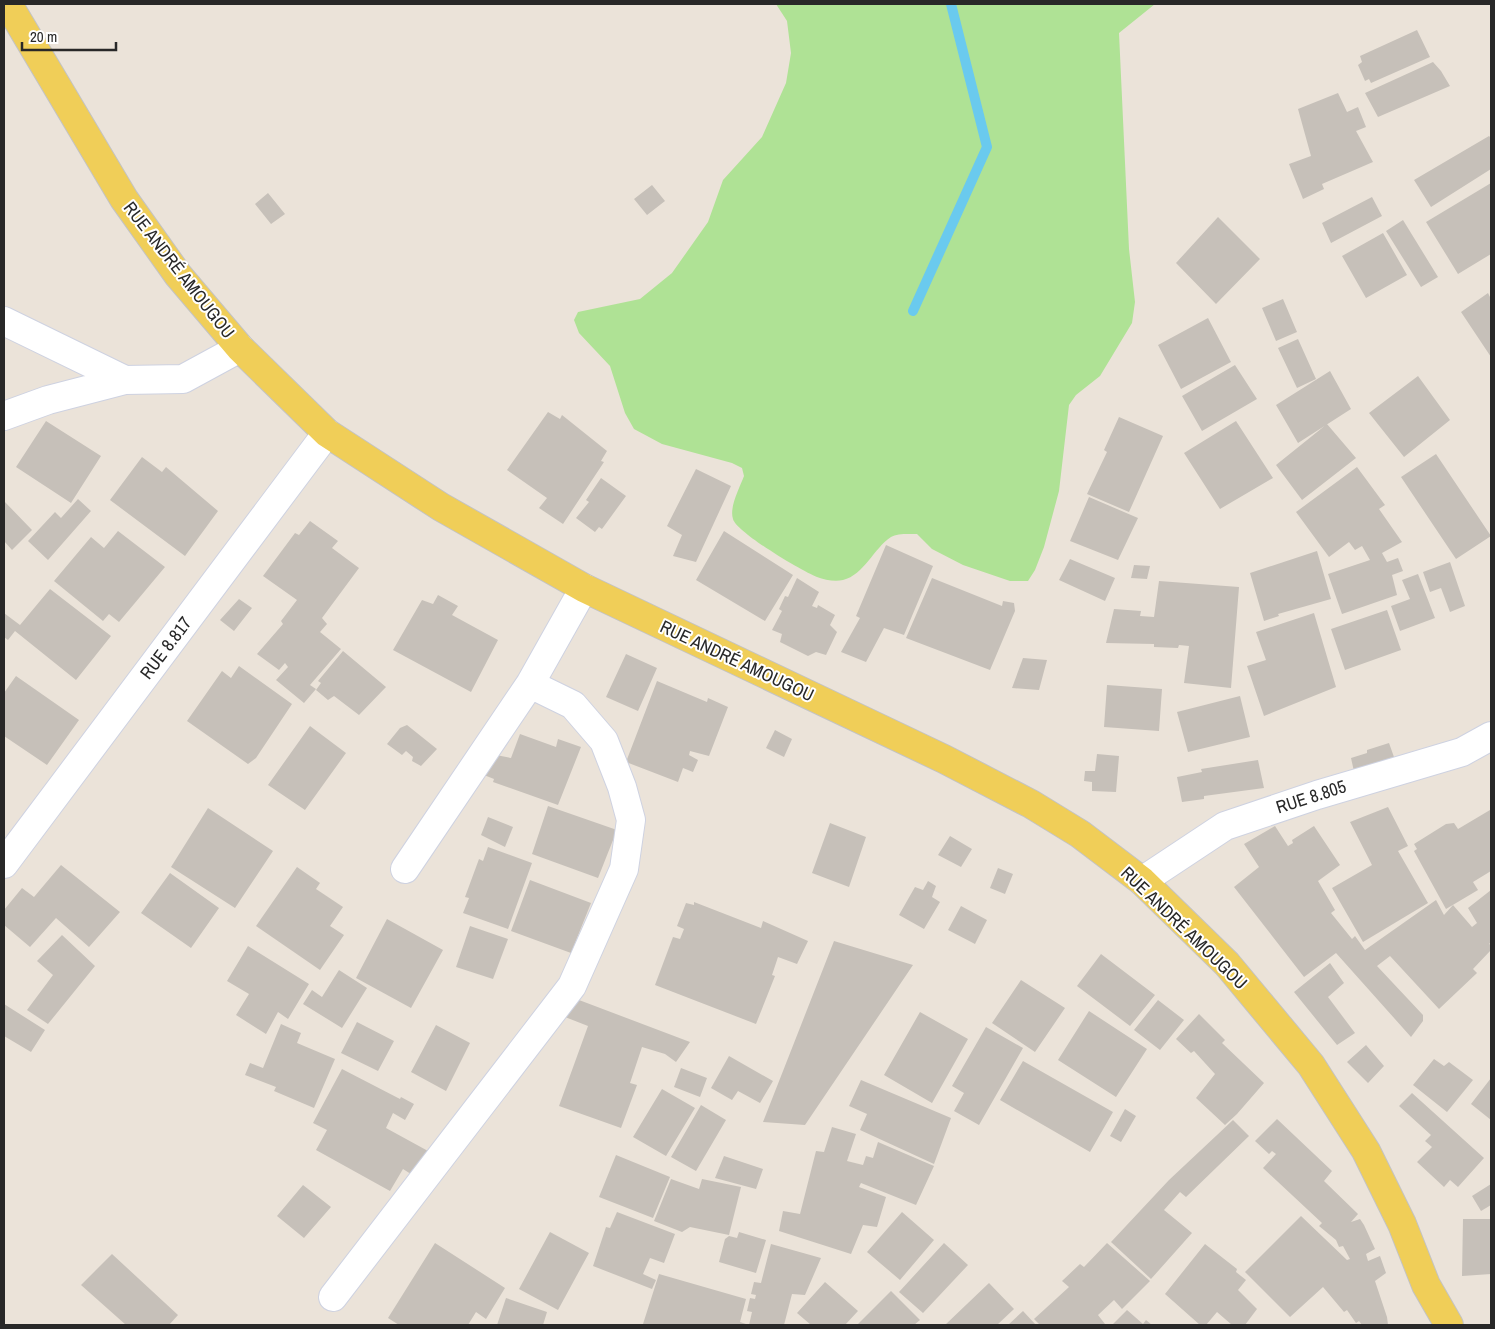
<svg xmlns="http://www.w3.org/2000/svg" width="1495" height="1329" viewBox="0 0 1495 1329" font-family="'Archivo Narrow',sans-serif">
<style>
.green{fill:#afe295}
.lines{fill:none;stroke-linecap:round;stroke-linejoin:round}
.stream{stroke:#6acaee;stroke-width:10}
.building{fill:#c6c0b9}
.minor-casing{stroke:#ced2e1;stroke-width:30}
.major-casing{stroke:#c3c3c3;stroke-width:30}
.minor{stroke:#fff;stroke-width:28}
.major{stroke:#f0ce58;stroke-width:28}
.labels{text-anchor:middle;stroke-width:4;stroke-linejoin:round;paint-order:stroke}
.street-label{font-size:18px;fill:#282828;stroke:#fff}
</style>
<rect width="100%" height="100%" fill="#ebe3d9"/>
<!-- green -->
<path class="green" d="M776,4H1155L1119,33L1129,249L1135,302L1132,323L1100,376L1076,395L1069,405L1059,491L1044,547L1035,570L1028,581H1010L963,565L932,549L917,534C910,534 897,533 891,537C874,548 864,575 843,580C835,582 825,580 817,577C803,572 736,532 733,519C729,507 740,487 744,476L742,468L732,463L662,444L634,429L625,413L610,366L579,333L574,320L578,312L640,299L672,273L708,222L723,180L762,137L786,83L791,53L787,21Z"/>
<g class="lines">
<!-- stream -->
<path class="stream" d="M913,311L987,147L951,4"/>
</g>
<!-- building -->
<path class="building" d="M1417,30L1430,57L1371,83L1369,79L1365,81L1358,65L1362,62L1360,56Z
M1433,62L1441,71L1450,86L1378,117L1365,93Z
M1338,93L1347,112L1358,107L1366,127L1356,131L1373,162L1322,184L1324,189L1303,199L1289,164L1311,156L1298,109Z
M1489,136L1491,138V169L1431,207L1414,180Z
M1491,183V254L1458,274L1426,222Z
M652,185L665,201L647,215L634,199Z
M268,193L285,214L271,224L255,204Z
M1372,197L1382,216L1331,243L1322,223Z
M1218,217L1260,259L1216,304L1176,263Z
M1403,220L1438,277L1421,287L1386,231Z
M1383,233L1407,275L1366,298L1342,256Z
M1488,293L1491,299V357L1461,312Z
M1283,299L1297,332L1276,341L1262,308Z
M1208,318L1231,362L1181,389L1158,345Z
M1298,339L1316,379L1297,388L1278,348Z
M1235,365L1257,399L1202,431L1182,396Z
M1330,371L1351,409L1298,443L1276,405Z
M1418,376L1450,420L1404,457L1369,413Z
M548,412L560,419L562,415L607,451L601,461L604,462L563,524L539,508L547,498L507,470Z
M1119,417L1163,436L1129,512L1087,494L1107,452L1104,450Z
M46,421L101,456L71,503L16,467Z
M1236,421L1273,478L1220,509L1184,453Z
M1327,424L1356,458L1302,500L1276,465Z
M1436,454L1491,536L1456,559L1401,477Z
M142,457L162,472L166,467L218,511L185,556L110,500Z
M1357,467L1385,505L1379,509L1402,542L1382,553L1387,562L1398,558L1403,571L1392,575L1397,595L1342,614L1328,574L1370,560L1362,546L1355,550L1349,542L1329,557L1296,512Z
M696,469L731,486L696,562L673,556L682,535L667,526Z
M601,478L626,496L602,529L599,527L595,532L576,518L589,502L586,500Z
M1089,497L1138,518L1118,560L1070,541Z
M78,499L91,511L48,560L28,541L55,512L61,518Z
M4,501L32,530L12,550L4,541Z
M310,521L338,541L332,548L359,568L322,618L327,624L320,632L341,649L310,685L316,689L304,703L276,680L288,667L285,663L279,670L257,654L283,624L281,621L297,600L263,576L295,533L299,535Z
M118,531L165,567L119,622L109,614L103,621L54,581L91,537L104,548Z
M724,531L793,575L765,621L696,580Z
M886,545L933,566L904,635L884,628L866,662L841,652L860,618L856,616Z
M1317,551L1331,599L1278,614L1279,616L1264,621L1250,573Z
M1070,559L1115,578L1105,601L1059,580Z
M1450,562L1465,606L1450,612L1441,588L1430,592L1423,572Z
M1134,565L1150,566L1147,579L1131,578Z
M1418,574L1435,618L1400,631L1391,606L1410,599L1402,580Z
M797,578L819,592L812,606L817,608L818,605L835,615L830,625L837,632L826,655L816,652L808,656L780,642L782,634L772,630L782,611L779,609L785,596L788,597Z
M932,578L1002,606L1003,601L1014,603L1015,611L990,670L906,638Z
M1159,581L1239,587L1231,688L1184,683L1189,646L1179,645L1178,648L1154,647V644L1106,643L1114,609L1141,611L1140,616L1154,617Z
M50,589L111,636L76,680L15,631L8,640L4,637V613L20,625Z
M438,595L458,606L452,615L498,640L471,692L393,650L422,600L433,604Z
M239,599L252,608L234,631L220,620Z
M1387,610L1401,650L1345,670L1331,629Z
M1314,613L1336,687L1264,716L1247,666L1266,660L1256,632Z
M343,651L386,687L359,715L334,696L328,700L316,690L321,683L318,681Z
M626,654L657,668L638,711L606,697Z
M1023,658L1047,660L1039,690L1012,688Z
M239,666L292,704L256,758L248,764L187,721L222,671L231,678Z
M16,676L79,720L47,765L4,736V693Z
M657,681L707,702L708,698L728,707L709,756L690,751L689,755L698,760L693,772L683,768L678,782L626,762Z
M1107,685L1162,689L1159,731L1104,727Z
M1240,696L1250,737L1188,752L1177,712Z
M407,725L437,749L421,766L412,761L413,757L406,751L402,755L387,744L400,728Z
M310,726L346,753L305,810L268,785Z
M775,730L792,739L784,757L766,748Z
M520,734L556,747L558,739L581,747L558,805L493,782L494,779L484,775L491,754L511,758Z
M1389,743L1394,757L1374,764L1355,776L1351,758L1367,753V750Z
M1097,754L1119,756L1116,792L1092,791V782L1084,781L1085,771H1095Z
M1258,760L1264,788L1204,796V799L1182,802L1177,777L1202,772L1201,769Z
M548,806L617,830L598,878L532,854Z
M1388,807L1408,846L1398,851L1428,903L1363,942L1332,888L1372,865L1350,822Z
M208,808L273,851L235,908L171,867Z
M1490,810L1491,812V871L1473,882L1478,890L1446,909L1414,851L1417,849L1414,844L1446,824L1454,823L1458,829Z
M488,817L513,827L505,847L481,835Z
M830,823L866,837L849,887L812,873Z
M1275,826L1288,846L1293,843L1292,840L1314,826L1340,865L1318,881L1335,910L1331,913L1352,939L1355,936L1365,950L1436,900L1444,915L1453,905L1472,927L1477,923L1468,908L1491,890V942L1489,944L1491,945V950L1473,969L1477,973L1439,1009L1390,956L1377,966L1423,1015V1021L1411,1037L1336,953L1304,977L1234,887L1259,867L1244,844Z
M950,836L972,849L961,867L938,855Z
M488,847L532,863L508,929L463,913L469,898L465,897L479,859L483,861Z
M61,865L120,912L89,947L56,918L30,947L4,925V910L22,888L34,897Z
M297,867L320,883L316,889L343,907L330,926L344,935L320,970L256,926Z
M998,868L1013,874L1005,894L990,888Z
M170,873L219,908L191,948L141,913Z
M530,880L591,903L571,953L511,931Z
M928,881L936,886L932,897L940,902L924,929L899,915L915,887L923,890Z
M694,902L761,928L763,921L808,941L797,964L778,957L772,975L775,976L756,1024L655,985L673,937L680,939L684,929L677,926L686,903L694,905Z
M961,906L987,920L975,944L948,930Z
M387,919L443,950L411,1008L356,978Z
M470,926L508,939L493,979L456,967Z
M62,935L95,966L48,1024L27,1010L53,975L37,961Z
M834,941L913,965L805,1125L763,1122Z
M248,946L309,984L288,1019L278,1012L266,1034L236,1015L249,994L227,981Z
M1101,954L1155,995L1130,1026L1077,986Z
M1330,963L1344,983L1328,997L1355,1033L1337,1045L1294,992Z
M339,970L367,988L342,1028L303,1004L312,990L322,997Z
M1021,980L1065,1008L1035,1052L992,1023Z
M579,1000L690,1042L676,1062L665,1054L642,1047L630,1083L637,1085L621,1128L559,1106L588,1026L565,1017Z
M1158,1000L1184,1020L1160,1050L1134,1030Z
M4,1004L45,1030L31,1052L4,1036Z
M1089,1011L1147,1049L1116,1097L1058,1060Z
M920,1012L968,1039L932,1103L884,1075Z
M1199,1014L1225,1040L1222,1043L1264,1083L1237,1114L1225,1125L1196,1098L1215,1074L1194,1051L1191,1053L1176,1039Z
M357,1022L394,1041L378,1071L341,1053Z
M281,1024L301,1033L297,1043L335,1059L314,1108L274,1091L276,1087L245,1075L250,1063L263,1068Z
M436,1025L470,1043L446,1091L411,1072Z
M986,1027L1023,1048L979,1125L954,1111L964,1093L952,1086Z
M1366,1045L1384,1066L1368,1083L1347,1062Z
M729,1056L773,1081L760,1103L738,1091L732,1100L711,1088Z
M1434,1059L1444,1066L1449,1062L1473,1080L1447,1112L1413,1085Z
M1023,1061L1113,1112L1090,1152L1000,1100Z
M681,1068L707,1078L700,1097L674,1087Z
M342,1069L400,1099L401,1097L414,1104L405,1120L393,1113L386,1128L428,1151L414,1176L403,1169L390,1191L316,1150L327,1130L313,1123Z
M1491,1078V1120L1471,1104Z
M861,1080L951,1118L934,1164L860,1130L867,1114L849,1106Z
M662,1089L695,1108L666,1156L633,1137Z
M1412,1093L1484,1158L1458,1187L1450,1180L1444,1187L1417,1162L1432,1147L1425,1141L1431,1135L1399,1106Z
M701,1105L726,1120L696,1171L671,1157Z
M1125,1109L1136,1116L1121,1142L1110,1136Z
M1277,1119L1332,1171L1324,1181L1358,1214L1351,1222L1360,1219L1364,1225L1375,1249L1366,1254L1368,1261L1380,1256L1386,1273L1375,1281L1387,1317L1388,1325H1362L1359,1321L1356,1323L1347,1310L1344,1312L1323,1287L1290,1317L1245,1272L1301,1216L1347,1260L1350,1259L1343,1246L1339,1247L1336,1240L1319,1226L1322,1223L1263,1168L1276,1154L1272,1151L1269,1154L1255,1141Z
M1233,1120L1249,1136L1186,1197L1180,1192L1164,1210L1192,1233L1151,1279L1111,1242L1169,1180Z
M832,1127L856,1134L847,1161L863,1165L866,1156L873,1158L878,1142L934,1166L916,1205L861,1183L859,1187L886,1197L877,1227L863,1225L851,1254L779,1231L783,1211L800,1214L816,1151L824,1152Z
M616,1155L670,1177L653,1218L599,1197Z
M724,1156L763,1169L756,1189L715,1178Z
M671,1179L699,1189L702,1179L741,1187L729,1235L690,1227L682,1232L654,1221Z
M1491,1184V1205L1481,1211L1472,1196Z
M303,1185L331,1207L304,1238L277,1216Z
M617,1212L675,1234L664,1263L650,1258L643,1274L656,1280L652,1289L593,1266L606,1227L610,1228Z
M902,1212L934,1240L900,1280L867,1252Z
M1463,1219H1491V1274L1462,1276Z
M550,1232L589,1253L558,1310L519,1289Z
M739,1232L766,1240L756,1273L719,1262L725,1239L729,1236L737,1238Z
M435,1243L505,1288L486,1319L476,1312L468,1325H399L388,1318Z
M944,1243L968,1265L923,1313L899,1292Z
M1107,1243L1150,1281L1122,1309L1114,1300L1098,1315L1105,1324L1104,1325H1040L1034,1319L1069,1287L1062,1281L1080,1264L1084,1267Z
M771,1244L821,1258L805,1295L792,1294L784,1325H711L707,1324V1325H649L643,1324L659,1274L746,1299L740,1322L749,1325L752,1312L747,1311L750,1298L755,1299L756,1295L751,1294L754,1282L761,1283Z
M1205,1244L1237,1269L1236,1272L1246,1280L1238,1290L1257,1309L1245,1325H1232L1217,1312L1206,1325H1200L1165,1294Z
M112,1254L178,1315L169,1325H126L81,1285Z
M825,1282L858,1311L845,1325H811L797,1313Z
M989,1283L1014,1309L997,1325H945Z
M891,1291L920,1320L914,1325H857Z
M506,1298L547,1312L543,1325H497Z
M1127,1310L1143,1324L1146,1320L1152,1325H1112Z
M1023,1311L1036,1325H1008Z"/>
<g class="lines">
<!-- minor casing -->
<g class="minor-casing">
<path id="minor" d="M4,321L125,380L183,379L240,348
M4,416L48,400L125,380
M4,864L327,433
M405,869L530,684L584,588
M1142,881L1225,826L1317,795L1462,752L1491,736
M333,1297L572,986L624,869L631,820L622,787L604,741L573,705L530,684"/>
</g>
<!-- major casing -->
<g class="major-casing">
<path id="major" d="M8,4L124,199L178,275L240,348L327,433L441,507L584,588L944,759L1031,804L1080,834L1142,881L1227,964L1311,1065L1366,1151L1402,1224L1426,1285L1449,1325"/>
</g>
<!-- minor -->
<use href="#minor" class="minor"/>
<!-- major -->
<use href="#major" class="major"/>
</g>
<g class="labels">
<!-- street labels -->
<g class="street-label">
<text transform="translate(179 270) rotate(52)" y="6">RUE ANDRÉ AMOUGOU</text>
<text transform="translate(166 648) rotate(-53)" y="6">RUE 8.817</text>
<text transform="translate(737 661) rotate(25)" y="6">RUE ANDRÉ AMOUGOU</text>
<text transform="translate(1311 797) rotate(-18)" y="6">RUE 8.805</text>
<text transform="translate(1184 928) rotate(44)" y="6">RUE ANDRÉ AMOUGOU</text>
</g>
</g>
<!-- border -->
<rect width="1495" height="1329" fill="none" stroke="#282828" stroke-width="10"/>
<!-- scale -->
<path d="M22 42v8h94v-8" fill="none" stroke="#282828" stroke-width="2.5"/>
<text x="30" y="42" font-size="15" fill="#282828" stroke="#ffffff" stroke-width="4" paint-order="stroke">20 m</text>
</svg>
